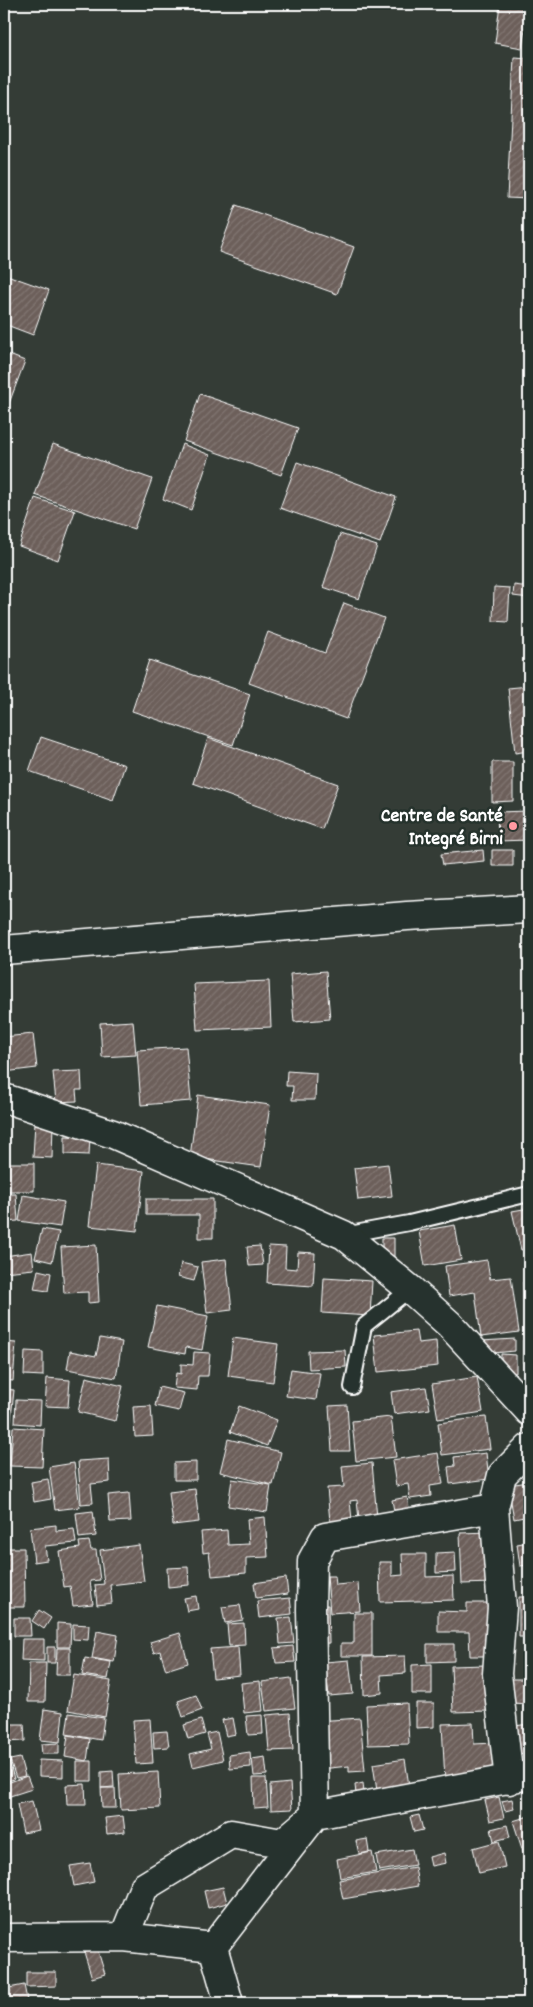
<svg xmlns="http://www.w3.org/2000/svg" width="533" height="2007" viewBox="0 0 533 2007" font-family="Dekko,sans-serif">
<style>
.building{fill:url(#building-hatch);stroke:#fff}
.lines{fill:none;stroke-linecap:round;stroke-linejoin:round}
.lane-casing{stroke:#fff;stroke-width:18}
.street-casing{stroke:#fff;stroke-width:31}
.secondary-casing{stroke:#fff;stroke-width:31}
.lane{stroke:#26332d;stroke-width:14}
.street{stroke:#26332d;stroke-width:28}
.secondary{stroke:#26332d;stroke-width:28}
.poi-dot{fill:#ff9aa2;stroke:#26332d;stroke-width:2}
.labels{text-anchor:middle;stroke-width:5;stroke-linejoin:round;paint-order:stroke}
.poi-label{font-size:20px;font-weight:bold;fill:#fff;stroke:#26332d;text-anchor:end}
</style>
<defs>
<pattern id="building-hatch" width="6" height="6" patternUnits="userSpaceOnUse" patternTransform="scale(1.25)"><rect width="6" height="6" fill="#6c5f5a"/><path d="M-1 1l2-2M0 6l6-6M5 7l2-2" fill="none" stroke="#827773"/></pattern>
</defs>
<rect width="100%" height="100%" fill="#343c36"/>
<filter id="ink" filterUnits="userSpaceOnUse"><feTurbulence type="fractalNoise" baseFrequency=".02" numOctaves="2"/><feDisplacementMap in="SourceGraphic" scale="10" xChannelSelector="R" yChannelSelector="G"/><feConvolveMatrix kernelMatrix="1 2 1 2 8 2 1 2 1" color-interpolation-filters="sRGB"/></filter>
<g filter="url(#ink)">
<!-- building -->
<path class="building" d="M500,4H529L522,48L495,43Z
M514,57L529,58V199L507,198Z
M236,205L354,247L337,294L219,252Z
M4,274L49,290L33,335L4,324Z
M4,353L25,361L5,414H4Z
M200,394L298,428L281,475L184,441Z
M53,444L152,479L134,529L35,495Z
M182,444L210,455L191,510L163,499Z
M297,462L396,497L380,543L280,508Z
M35,498L75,511L58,560L19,546Z
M340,534L377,546L359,599L323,587Z
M514,585L529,587V598L513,596Z
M494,587L510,588L508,622L493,621Z
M344,603L384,618L346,719L249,683L268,632L325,653Z
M149,660L250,694L233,745L132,711Z
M529,686V751L515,753L508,688Z
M41,737L125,765L113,800L29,771Z
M208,738L338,784L322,829L193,783Z
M492,762H513V801L492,802Z
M529,811V840L498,841L497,812Z
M483,850L484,861L443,865L441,854Z
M492,850H513V866H492Z
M326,971L330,1019L294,1022L290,974Z
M269,981L271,1027L197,1030L194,984Z
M133,1021L136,1055L102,1057L100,1023Z
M33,1034L37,1068L4,1072V1037Z
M186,1047L191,1101L141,1105L137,1050Z
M81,1071L82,1090H76L77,1101L56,1102L53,1072Z
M287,1071L316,1073L315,1100H292L293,1086H286Z
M198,1095L270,1105L261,1167L190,1157Z
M35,1122L53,1123L52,1158L33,1157Z
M65,1136L90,1137L89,1155L65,1154Z
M4,1163H34V1191H4Z
M388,1164L392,1196L358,1200L354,1168Z
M96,1165L144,1171L137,1231L89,1226Z
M4,1194H16L18,1221L4,1222Z
M23,1195L64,1202L60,1227L19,1221Z
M146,1199H213V1238H199V1215H146Z
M529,1208V1248L521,1250L512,1211Z
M455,1225L461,1260L425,1266L419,1231Z
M4,1228H5L6,1253H4Z
M42,1229L59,1232L52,1262L35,1258Z
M382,1238H394V1260H382Z
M96,1245L99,1302L88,1303V1292L64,1293L61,1247Z
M260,1246L263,1265L249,1266L247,1247Z
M269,1246L286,1247L285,1268L297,1269L298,1252L315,1253L313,1286L267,1283Z
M32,1252L34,1269L4,1272V1256Z
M226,1259L232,1310L207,1313L201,1262Z
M487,1260L490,1279L511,1277L519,1332L481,1337L475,1292L449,1296L445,1266Z
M181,1263L198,1267L194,1281L178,1277Z
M38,1270L51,1273L48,1291L34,1289Z
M324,1278L372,1281L370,1316L322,1313Z
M523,1282H529V1325H525Z
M157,1306L208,1316L202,1350L186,1347L185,1354L148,1347Z
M416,1331L418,1343L436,1341L438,1366L378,1372L374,1335Z
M100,1338L122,1342L116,1378L67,1369L70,1351L96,1356Z
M233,1338L278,1344L273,1382L228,1376Z
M515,1339V1351L482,1354L481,1341Z
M523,1340H529V1363H523Z
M4,1342L16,1343L13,1381L4,1380Z
M345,1350L346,1367L309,1369L308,1351Z
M25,1351L43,1352V1376L24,1375Z
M194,1352L210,1353L208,1376H198L197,1390L174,1388L176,1373L181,1374V1364L193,1365Z
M501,1354L516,1355V1373H501Z
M291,1369L320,1373L316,1400L286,1396Z
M86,1377L123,1386L115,1421L78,1412Z
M477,1377L483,1412L438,1419L432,1384Z
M47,1378L70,1380L68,1407L45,1406Z
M159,1387L184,1393L179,1411L155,1406Z
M426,1387L430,1409L394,1414L391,1392Z
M4,1389L14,1390L9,1438L4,1437Z
M16,1400L41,1401L40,1425L15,1423Z
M347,1405L350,1451H332L329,1406Z
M151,1406L153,1436L135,1437L133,1407Z
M239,1406L277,1420L267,1446L230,1432Z
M391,1417L396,1457L356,1461L352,1421Z
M486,1417L490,1449L442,1455L438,1423Z
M13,1427L44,1429L42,1467L10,1466Z
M4,1439H9L7,1460H4Z
M228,1439L281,1452L273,1485L220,1472Z
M438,1453L443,1484L430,1486L431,1496L410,1499L408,1484L396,1486L392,1460Z
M486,1453L489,1479L450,1484L448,1467L455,1466L454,1457Z
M109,1459L110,1482L91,1484L93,1503L81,1504L78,1461Z
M196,1462V1480H174V1463Z
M74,1463L80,1507L55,1510L49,1467Z
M372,1463L377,1518L359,1520L357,1500L350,1501L352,1520L330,1522L327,1488L344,1487L342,1466Z
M48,1479L51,1499L34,1502L31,1482Z
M232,1479L271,1485L267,1512L228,1506Z
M529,1482V1516L514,1519L508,1485Z
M195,1489L199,1522L173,1525L169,1492Z
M129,1493L131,1521L110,1522L108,1495Z
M407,1497L410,1513L395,1516L392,1500Z
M93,1511L96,1536L79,1538L76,1513Z
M265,1517L268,1557L246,1558V1573L212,1576L209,1552L203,1553L201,1532L227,1530L228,1545L249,1544L247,1519Z
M529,1518V1535H526L523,1520Z
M56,1525V1531L74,1529L76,1543L45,1546L47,1560L34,1562L30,1528Z
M491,1532L492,1583L462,1584L460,1533Z
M89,1541L91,1550H96L100,1580L90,1581L93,1604L73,1606L70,1586L64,1587L59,1551L80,1548L79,1542Z
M529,1542V1565L520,1566L517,1544Z
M139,1545L144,1581L110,1585L112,1603L97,1605L95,1585L104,1584L100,1550Z
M4,1548H24L25,1607H4Z
M455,1552L456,1572L436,1573V1553Z
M402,1554H426V1577L453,1576L454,1600L380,1602L379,1562H392V1576L403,1575Z
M188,1567L189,1585L168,1587L167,1568Z
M327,1576H335L336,1585L358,1583L360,1611L330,1613Z
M286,1578L288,1594L256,1598L254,1583Z
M196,1596L198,1609L187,1611L184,1598Z
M519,1597H529V1637H519Z
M290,1598L292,1614L259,1618L257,1601Z
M467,1603H490L491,1656H470L469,1632H438V1611L467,1612Z
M240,1605L243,1620L225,1623L222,1607Z
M328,1605L329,1643L316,1644L314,1606Z
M39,1610L51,1618L44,1629L32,1621Z
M354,1613H372V1656H341V1643H354Z
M291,1617L294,1643L280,1644L278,1618Z
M14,1618H30L31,1636H14Z
M57,1623L71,1624L70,1647H57Z
M244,1623L245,1645L229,1646L227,1624Z
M73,1624L89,1625L88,1640L73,1639Z
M97,1631L118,1635L114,1662L92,1658Z
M180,1633L188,1663L166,1670L160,1651L154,1653L150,1642Z
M22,1639H44V1661L21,1660Z
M427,1644H454V1661L427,1662Z
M293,1646L295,1662L276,1663L274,1648Z
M47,1647H55V1663H47Z
M238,1647L240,1675L213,1678L210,1649Z
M57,1648H70V1675H56Z
M405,1656L406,1673L381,1675L382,1693L364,1695L363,1657Z
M85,1658L111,1662L108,1679L82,1675Z
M349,1660L353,1694L329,1696L325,1662Z
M523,1661H529V1704L510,1703V1679H523Z
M29,1663H46L45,1702H28Z
M432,1664V1694H412V1665Z
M486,1665L488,1711L453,1712L451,1666Z
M74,1675L111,1681L105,1717L68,1710Z
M291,1678L295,1708L266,1711L262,1682Z
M260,1681L263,1711L244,1713L241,1683Z
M196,1695L202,1710L183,1717L178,1701Z
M407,1703L409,1744L368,1745L366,1705Z
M416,1703H434V1727L416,1728Z
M44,1709L63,1712L60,1742L40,1740Z
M69,1713L104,1718L101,1740L66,1734Z
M290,1713L293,1750L269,1751L266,1715Z
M262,1715L263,1734L248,1735L246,1716Z
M233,1718L236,1734L226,1736L222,1720Z
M360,1718L365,1771L349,1772V1766L321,1769L317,1721Z
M150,1719L153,1763L136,1764L133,1720Z
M201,1720L205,1734L188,1739L184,1725Z
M473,1723L474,1744L494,1743L496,1778L445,1781L442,1724Z
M4,1724H24L25,1741L4,1742Z
M529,1724V1752L519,1754L515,1726Z
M167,1731L169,1747L154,1748L153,1732Z
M217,1732L223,1760L193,1767L190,1754L211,1749L207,1734Z
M68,1735L90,1739L87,1761L65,1757Z
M59,1743V1754H42L41,1744Z
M250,1752L251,1767L230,1769L229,1755Z
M8,1757L14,1779L4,1782V1759Z
M265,1757L267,1775L254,1776L252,1759Z
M20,1758L25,1776L16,1778L10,1760Z
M405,1759L409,1786L377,1791L373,1764Z
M39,1760L63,1761V1777L39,1776Z
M77,1761H92V1781H77Z
M113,1771L114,1787L101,1788V1772Z
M158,1772L160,1808L121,1810L119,1774Z
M27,1776L32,1789L7,1797L4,1784Z
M253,1778H266L268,1807L254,1808Z
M290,1783L292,1809L271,1810L270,1785Z
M363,1783L364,1793L356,1794L355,1785Z
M85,1784L86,1805H67L66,1785Z
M101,1788H115L116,1808H102Z
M499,1797L504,1818L490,1821L485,1800Z
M512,1799L514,1809L505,1811L502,1801Z
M32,1801L39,1830L23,1833L17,1804Z
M419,1815L423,1830L414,1832L410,1817Z
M123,1816L125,1832L107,1834L105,1818Z
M529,1816V1856L525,1858L513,1821Z
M507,1825L510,1837L494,1841L491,1829Z
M367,1839L369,1852L359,1854L356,1841Z
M499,1841L505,1867L479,1873L473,1848Z
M412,1849L415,1865L379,1871L376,1855Z
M372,1852L376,1872L340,1878L337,1859Z
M444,1853L446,1863L431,1866L429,1857Z
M90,1863L94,1882L74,1886L70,1866Z
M415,1867L418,1886L343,1899L339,1880Z
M223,1887L227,1903L208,1908L204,1891Z
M97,1948L105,1974L92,1978L84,1952Z
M26,1972H56V1986L26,1987Z
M24,1985L27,2000L4,2003V1989Z
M144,1996L146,2003H116Z"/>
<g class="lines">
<!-- lane casing -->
<g class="lane-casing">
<path id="lane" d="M344,1235L409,1223L529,1194
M352,1387L364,1326L410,1289"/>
</g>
<!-- street casing -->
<g class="street-casing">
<path id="street" d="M4,1098L113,1134L344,1235L410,1289L449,1324L529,1411
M509,1780L497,1674L502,1607L494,1508L502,1475L529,1448
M124,1937L144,1887L231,1834L282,1843L315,1815L529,1775
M4,1938L124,1937L213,1947
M229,2003L213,1947L315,1815L311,1609L312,1561L325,1537L494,1508"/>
</g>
<!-- secondary casing -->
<g class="secondary-casing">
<path id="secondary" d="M4,950L407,916L529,909"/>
</g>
<!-- lane -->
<use href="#lane" class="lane"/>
<!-- street -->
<use href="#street" class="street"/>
<!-- secondary -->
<use href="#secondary" class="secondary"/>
</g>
</g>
<!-- markers -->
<circle class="poi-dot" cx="513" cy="826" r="5"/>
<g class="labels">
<!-- poi labels -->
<g class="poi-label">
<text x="503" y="821">Centre de Santé<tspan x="503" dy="23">Integré Birni</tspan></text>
</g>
</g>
<!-- margin -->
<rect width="533" height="2007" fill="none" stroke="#26332d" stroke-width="20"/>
<rect x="10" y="10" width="513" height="1987" fill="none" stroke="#fff" stroke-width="2" filter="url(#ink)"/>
</svg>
